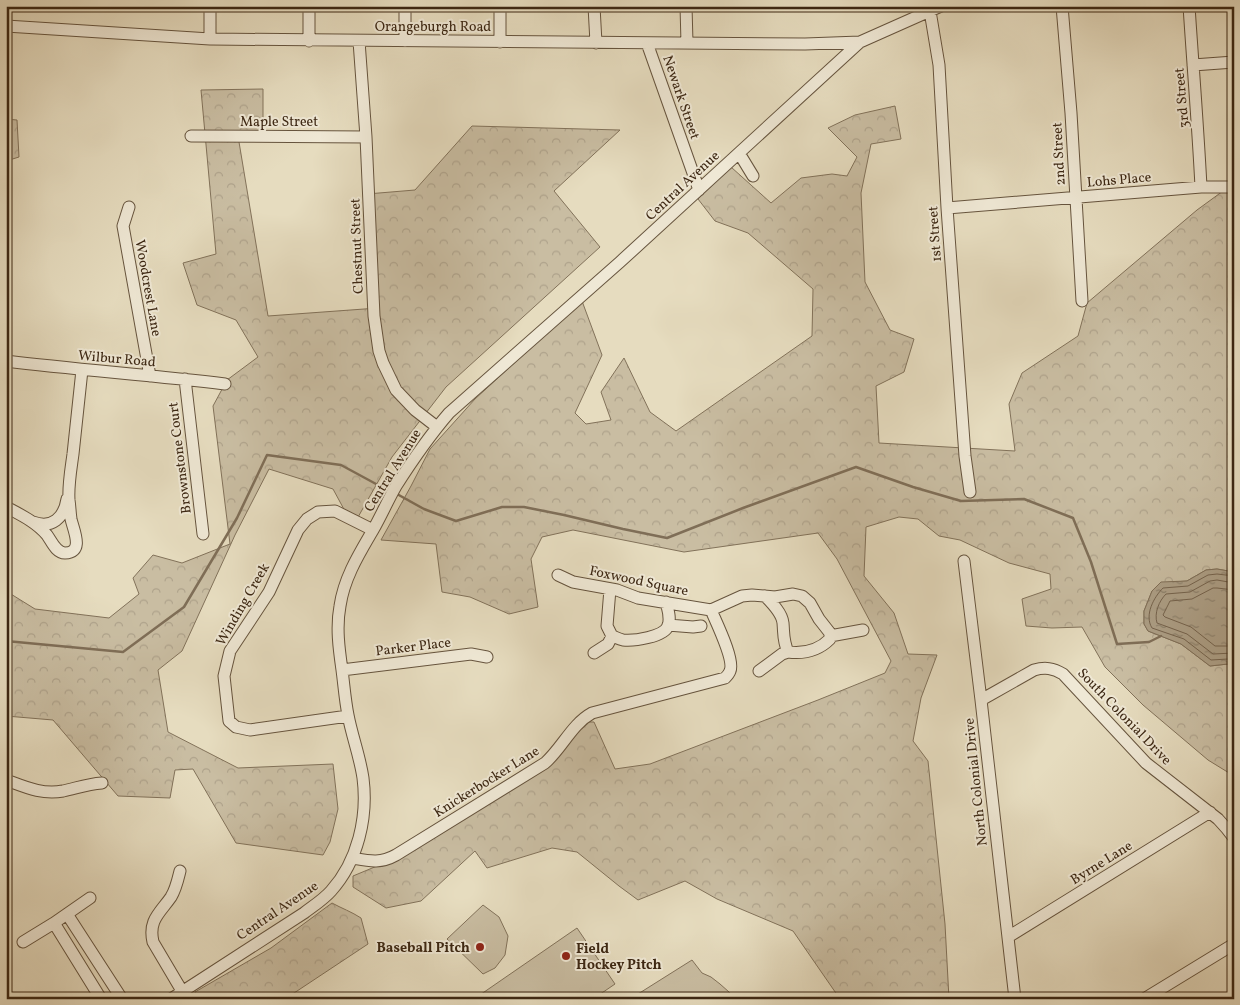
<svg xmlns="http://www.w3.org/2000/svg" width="1240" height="1005" viewBox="0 0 1240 1005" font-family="Vollkorn,serif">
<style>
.grass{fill:#c9bda2;stroke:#82725a}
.forest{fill:url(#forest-crowns);stroke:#82725a}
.water{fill:url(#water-ripples);stroke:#7f6e57}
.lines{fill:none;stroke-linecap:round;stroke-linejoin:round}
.shore{stroke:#74624c;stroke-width:1}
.stream{stroke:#7f6e57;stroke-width:2.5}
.minor-casing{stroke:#66543e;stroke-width:13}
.minor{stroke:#efe8d5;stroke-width:11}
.poi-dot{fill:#8f2418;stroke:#efe8d5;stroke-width:2}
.labels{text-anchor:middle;stroke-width:4;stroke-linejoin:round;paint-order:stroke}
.street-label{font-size:14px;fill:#3c2713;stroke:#efe8d5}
.poi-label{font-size:14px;font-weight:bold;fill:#3c2713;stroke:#efe8d5;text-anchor:end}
</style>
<defs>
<pattern id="forest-crowns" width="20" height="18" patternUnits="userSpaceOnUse" patternTransform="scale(1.25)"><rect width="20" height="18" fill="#c9bda2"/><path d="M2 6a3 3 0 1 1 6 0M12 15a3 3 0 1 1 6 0" fill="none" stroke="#aea28b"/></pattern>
<pattern id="water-ripples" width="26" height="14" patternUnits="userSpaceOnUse" patternTransform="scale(1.25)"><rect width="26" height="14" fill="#ac9e85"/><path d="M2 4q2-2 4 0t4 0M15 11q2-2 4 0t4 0" fill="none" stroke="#8d816c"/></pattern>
</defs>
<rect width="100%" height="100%" fill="#e6dcbf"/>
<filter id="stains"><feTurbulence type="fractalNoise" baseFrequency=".004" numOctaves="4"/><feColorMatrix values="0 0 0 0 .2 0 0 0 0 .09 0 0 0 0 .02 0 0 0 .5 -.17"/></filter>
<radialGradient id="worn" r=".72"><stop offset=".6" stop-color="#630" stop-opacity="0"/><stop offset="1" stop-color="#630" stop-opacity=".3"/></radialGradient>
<!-- grass -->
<path class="grass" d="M483,905L499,917L508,936L505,955L495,968L483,974L447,939Z
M577,928L615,984L593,999H474Z
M692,960L702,973L711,977L720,984L729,992L733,999H630Z"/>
<!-- forest -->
<path class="forest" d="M263,89V136H238L268,316L378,308L367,194L415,190L472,126L620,130L554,191L600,247L446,387L392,457L353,526L333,489L269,469L235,535L182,651L158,670L168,732L238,768L333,764L338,809L330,842L323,855L236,843L193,769L175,770L170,798L118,796L53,720L6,716V591L35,609L109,618L139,594L133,578L153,555L182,563L230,544L213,406L227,380L258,357L236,320L197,305L183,263L216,254L201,90Z
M895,106L901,139L871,144L861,193L865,282L890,330L914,339L904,372L876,386L879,443L1015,451L1009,404L1022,373L1078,336L1087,303L1197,210L1223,191L1234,193V572L1217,569L1206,570L1187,581L1161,583L1152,591L1144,611V624L1148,631L1181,644L1210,666L1228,664H1234V776L1208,760L1143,705L1105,667L1082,627L1052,628L1026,626L1022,599L1051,589L1050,574L1009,563L960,540L939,536L918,519L899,517L866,527L864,576L894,613L908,654L937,655L921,698L913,741L928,761L945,924L949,999H840L793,931L717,899L685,881L638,900L619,886L577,852L552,848L487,868L475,851L421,901L386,908L353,887V876L377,866L545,768L584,722H594L615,769L650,764L818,700L885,673L891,661L837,559L818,533L684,552L573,530L542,537L531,559L538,607L509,614L470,597L442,592L436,544L381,540L411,486L430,449L475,399L582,301L602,355L575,413L586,424L611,420L601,392L624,358L650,412L676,431L812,336L813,289L748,233L715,221L698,199L731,167L771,203L801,178L832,174L847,176L857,157L828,128L855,115Z
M6,119L17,120L19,157L6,161Z
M332,903C341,908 352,912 361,918L368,944L285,999H197L195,992L271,948Z"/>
<!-- water -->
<path class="water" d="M1217,569L1234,572V664H1228L1210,666L1181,644L1148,631L1144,624V611L1152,591L1161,582L1187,581L1206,570Z"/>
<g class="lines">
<!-- shore -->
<path class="shore" d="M1234,576L1217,574L1208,575L1188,586L1163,588C1154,597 1144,615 1152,628L1184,639L1211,660L1228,659H1234
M1234,583L1217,580L1210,581L1190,592L1166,594C1159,601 1154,613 1157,623L1187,634L1213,654L1234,653
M1234,590L1217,588H1213L1192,599L1170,601L1163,615L1165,617L1191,627L1215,646H1234"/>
<!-- stream -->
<path class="stream" d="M397,494L424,509L456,521L502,507H524L564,515L623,529L667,538L743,508L856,467L913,487L961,501L1024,499L1073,518L1091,562L1117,644L1149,642L1161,636
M6,641L123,652L184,607L237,518L267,455L341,465L389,491"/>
<!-- minor casing -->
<g class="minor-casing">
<path id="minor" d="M309,6V41
M500,6V42
M594,6L596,43
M686,6L687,43
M1062,6L1071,113L1082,301
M1189,6C1193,67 1198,127 1201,187
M930,11L939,65L947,208L965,456L970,492
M6,26L210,39L805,44L860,42
M210,39V6
M359,41L366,137L374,316L379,351L383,363L396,390L415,410L437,427
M405,41V6
M647,43L699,190
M1193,65L1234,62
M191,136L366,137
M739,153L753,176
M129,207L123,226L150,376
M947,208L1201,187H1234
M6,361C79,370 152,375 225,384
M185,379L203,534
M6,507C21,515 36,522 47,535C52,542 56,553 65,553C85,553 73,529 71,519C70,513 70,506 69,500C68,485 71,469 73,454C76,426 79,398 82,370
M33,522C52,529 64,518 67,499
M964,561L981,700L1015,999
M558,575L573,582L617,590L638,598L711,610L742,596L752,595L775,597L793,594L802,596L810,603L819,619L830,633V639C819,650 804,654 788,652C783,641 784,635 783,623C782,613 772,603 765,596
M610,589L607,626L612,636C615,637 619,639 623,640C634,641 664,637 668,626C671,618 668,610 666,602
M668,625L693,627L701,626
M830,636L863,630
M594,653L608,644L612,636
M342,670L471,654L487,657
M759,671L782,654L788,652
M981,700L1034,670C1045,667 1053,668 1063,674L1146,763L1218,819L1227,829L1234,838
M348,716L250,730L236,727L229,721L224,676L230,651L269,592L298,530L307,519L318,512L335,511L373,530
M6,780C25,787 42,795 63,791C77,788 87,784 102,783
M352,858C369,861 380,864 396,855L545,763C562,748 572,724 592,713L725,678C727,676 729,674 730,671C735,660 716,622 711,610
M180,871C178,879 176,889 171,897C160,913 148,920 153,942L182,991
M67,914L122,999
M54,923L101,999
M1008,937L1210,812
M23,942L54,923L90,898
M171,999L304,913C313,906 323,900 331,891C358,861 368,817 363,778C360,757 352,736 348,715C345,700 344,685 342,670C339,649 336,627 340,606C344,578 359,554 373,530C381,516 388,500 396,486C412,461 430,435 449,413L620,262L860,42L941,6
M1144,999L1234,944"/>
</g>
<!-- minor -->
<use href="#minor" class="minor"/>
</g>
<!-- markers -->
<g class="poi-dot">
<circle cx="480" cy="947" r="5"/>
<circle cx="566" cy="956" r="5"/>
</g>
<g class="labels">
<!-- street labels -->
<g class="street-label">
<text x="433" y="31">Orangeburgh Road</text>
<text transform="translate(682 97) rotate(71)" y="5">Newark Street</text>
<text transform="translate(1181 98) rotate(-95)" y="5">3rd Street</text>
<text x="279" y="126">Maple Street</text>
<text transform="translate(1058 154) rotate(-93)" y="5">2nd Street</text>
<text transform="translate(1119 179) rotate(-5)" y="5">Lohs Place</text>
<text transform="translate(682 185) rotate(-43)" y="5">Central Avenue</text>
<text transform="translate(934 234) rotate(-94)" y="5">1st Street</text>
<text transform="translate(356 246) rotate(-92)" y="5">Chestnut Street</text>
<text transform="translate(149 288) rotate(80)" y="5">Woodcrest Lane</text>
<text transform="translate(117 358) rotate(5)" y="5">Wilbur Road</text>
<text transform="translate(179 458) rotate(-97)" y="5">Brownstone Court</text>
<text transform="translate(392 470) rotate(-58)" y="5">Central Avenue</text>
<text transform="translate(639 580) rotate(12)" y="5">Foxwood Square</text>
<text transform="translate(242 604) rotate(-60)" y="5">Winding Creek</text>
<text transform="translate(413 646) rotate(-7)" y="5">Parker Place</text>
<text transform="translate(1125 716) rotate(46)" y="5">South Colonial Drive</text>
<text transform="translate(486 781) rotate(-32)" y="5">Knickerbocker Lane</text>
<text transform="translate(975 782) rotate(-96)" y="5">North Colonial Drive</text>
<text transform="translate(1101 862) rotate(-32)" y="5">Byrne Lane</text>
<text transform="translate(277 910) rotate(-34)" y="5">Central Avenue</text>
</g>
<!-- poi labels -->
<g class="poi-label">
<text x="470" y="952">Baseball Pitch</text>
<text x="576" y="953" text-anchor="start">Field<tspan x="576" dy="16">Hockey Pitch</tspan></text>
</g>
</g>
<!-- margin -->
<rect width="1240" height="1005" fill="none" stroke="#e6dcbf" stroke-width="25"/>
<rect x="8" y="8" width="1225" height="990" fill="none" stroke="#3c2713" stroke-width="2.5"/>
<rect x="12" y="12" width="1215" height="980" fill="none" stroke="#3c2713"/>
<rect width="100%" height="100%" filter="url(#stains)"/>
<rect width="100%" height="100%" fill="url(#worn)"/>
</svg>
